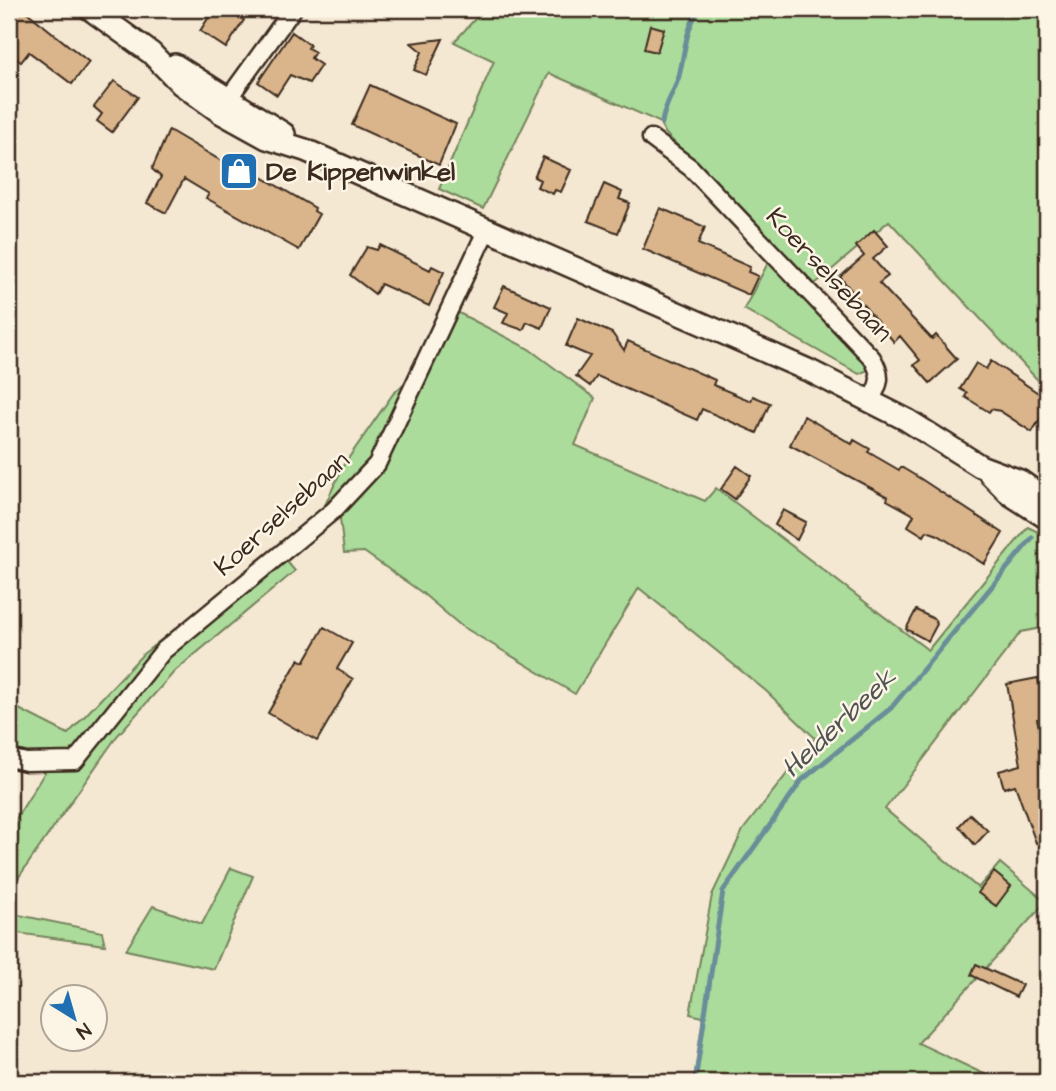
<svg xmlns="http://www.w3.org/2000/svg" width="1056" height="1091" viewBox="0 0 1056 1091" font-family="'Architects Daughter',sans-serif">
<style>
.green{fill:#acdc9b;stroke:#74835c;stroke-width:2}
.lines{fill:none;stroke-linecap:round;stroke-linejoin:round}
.stream{stroke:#6a8d99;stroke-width:5}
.building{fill:#dab58c;stroke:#3b2a1e;stroke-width:2}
.street-casing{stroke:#3b2a1e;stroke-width:21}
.secondary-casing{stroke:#3b2a1e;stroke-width:26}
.street{stroke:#fcf5e5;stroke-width:16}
.secondary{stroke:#fcf5e5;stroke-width:21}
.labels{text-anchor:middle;stroke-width:5;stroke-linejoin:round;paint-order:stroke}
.poi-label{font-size:26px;font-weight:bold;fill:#3b2a1e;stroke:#fcf5e5;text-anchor:start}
.street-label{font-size:26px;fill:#3b2a1e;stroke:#fcf5e5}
.water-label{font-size:28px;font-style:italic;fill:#4f5351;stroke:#fcf5e5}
</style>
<rect width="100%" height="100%" fill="#f5e8d3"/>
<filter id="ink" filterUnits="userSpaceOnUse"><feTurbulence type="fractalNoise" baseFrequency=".0143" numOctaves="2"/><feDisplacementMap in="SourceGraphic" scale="14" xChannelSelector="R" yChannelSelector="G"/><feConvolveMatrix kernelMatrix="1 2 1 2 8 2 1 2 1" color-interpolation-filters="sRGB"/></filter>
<g filter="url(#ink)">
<!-- green -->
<path class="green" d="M484,9H1047V390L889,221L815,284L666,134L659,122L549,73L483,209L439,189L494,61L454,42Z
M770,259L866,360L870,369L859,374L744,309Z
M453,310L529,349L595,398L575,445L705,501L716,488L928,650L1028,527L1038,532L1042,525L1047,530V627L1021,632L885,809L978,888L1000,863L1046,902L918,1043L1001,1082H694L703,1017L690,1014L712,895L743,830L815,738L766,691L639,588L575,694L460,625L421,592L364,552L344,553L338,501L321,514L343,466L393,394L413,375Z
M277,550L295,571L175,671L117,736L9,891V830L48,767L9,750V704L68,734L143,654Z
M231,868L253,876L214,969L126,950L153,906L202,924Z
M9,913L102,932L105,945L9,932Z"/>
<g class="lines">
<!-- stream -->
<path class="stream" d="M662,123C664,105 674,93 679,76C685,52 685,31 699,9
M695,1082L723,891L802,780L891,708L1032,538"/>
</g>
<!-- building -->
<path class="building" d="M9,9H23L89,62L72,84L29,52L21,62L9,53Z
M214,9L230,15L232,12L244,20L226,48L200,31Z
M650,25L664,29L657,52L644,49Z
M292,32L310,45L308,48L315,52L311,58L321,65L309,83L290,75L277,95L258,82Z
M443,39L426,75L414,70L422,52L411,43Z
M114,81L138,97L112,132L97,121L102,114L94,107Z
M370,85L456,124L439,165L352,125Z
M169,130L230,166L233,160L252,166L250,170L315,208L314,211L319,214L299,250L206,198L209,194L184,179L166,213L147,203L161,177L152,169Z
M543,157L571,170L561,192L555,190L553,194L537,187L540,180L534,177Z
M604,184L622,192L619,199L630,203L618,233L588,221Z
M660,208L705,227L698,244L750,267L748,272L758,276L749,295L643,249Z
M874,230L888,246L873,259L888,276L879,283L932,339L936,335L957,359L930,383L914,365L920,360L900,336L894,342L840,277L864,256L856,246Z
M380,245L430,270L432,266L444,272L429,306L381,284L375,294L350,275L367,247L377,250Z
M504,286L551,307L542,328L527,322L523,330L503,323L508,313L494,307Z
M578,318L612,333L624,350L628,341L715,380L713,385L751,401L753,396L770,403L757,433L702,409L697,420L597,376L590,386L576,376L590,356L566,346Z
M991,361L1047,399V408L1032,432L1000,411L991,409L989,412L965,397L967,393L960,389L976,363L986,369Z
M804,416L852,444L854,440L870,449L868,452L899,470L901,467L921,479L1003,533L984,564L938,535L927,531L924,536L908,526L914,515L887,500L888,497L790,445Z
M737,466L751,476L735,499L721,489Z
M783,510L806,522L797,540L775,525Z
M916,610L934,619L937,624L928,641L906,629Z
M324,627L352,643L337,669L353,679L317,741L268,713L299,659L304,662Z
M1038,678L1046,718L1037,719L1047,755V840L1036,843L1015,785L1004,788L999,771L1021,765L1007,684Z
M970,814L988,831L975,845L959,826Z
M994,872L1011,886L996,906L978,893Z
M976,964L1022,985L1016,997L971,975Z"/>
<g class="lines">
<!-- street casing -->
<g class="street-casing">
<path id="street" d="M223,106L293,9
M651,138L691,168L872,358C883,376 880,384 870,401
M9,758L26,762L75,761L163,651L334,510L377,464L487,229"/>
</g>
<!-- secondary casing -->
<g class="secondary-casing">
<path id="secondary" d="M90,9L151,53L181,84L220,112L267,138L305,150L810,371L907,420L980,466L1020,481L1047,500
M175,65L284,134
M990,474L1010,494L1047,518"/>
</g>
<!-- street -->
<use href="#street" class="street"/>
<!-- secondary -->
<use href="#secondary" class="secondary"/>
</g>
</g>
<!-- icons -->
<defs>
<g id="shop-square" transform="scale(2.0125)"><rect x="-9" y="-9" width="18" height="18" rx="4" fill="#1f6fb2" stroke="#fcf5e5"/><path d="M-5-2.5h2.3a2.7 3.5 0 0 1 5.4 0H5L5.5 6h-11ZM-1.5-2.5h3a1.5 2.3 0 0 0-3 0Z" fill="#fff"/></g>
</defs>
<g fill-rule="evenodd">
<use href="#shop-square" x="239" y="171"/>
</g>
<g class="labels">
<!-- poi labels -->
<g class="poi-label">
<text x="266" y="180">De Kippenwinkel</text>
</g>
<!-- street labels -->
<g class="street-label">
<text transform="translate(830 274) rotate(47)" y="9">Koerselsebaan</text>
<text transform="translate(281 513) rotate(-42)" y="9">Koerselsebaan</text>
</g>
<!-- water labels -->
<g class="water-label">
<text transform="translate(838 722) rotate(-43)" y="10">Helderbeek</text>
</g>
</g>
<!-- margin -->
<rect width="1056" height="1091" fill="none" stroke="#fcf5e5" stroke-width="35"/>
<rect x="18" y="18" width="1021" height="1056" fill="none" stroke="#3b2a1e" stroke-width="2.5" filter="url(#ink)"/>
<!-- north arrow -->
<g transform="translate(74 1018) rotate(143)"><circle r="33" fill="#fcf5e5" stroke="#afa495" stroke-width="2"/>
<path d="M0-5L12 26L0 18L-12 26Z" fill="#1f6fb2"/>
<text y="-10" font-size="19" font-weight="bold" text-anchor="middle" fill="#3b2a1e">N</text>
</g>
</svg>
